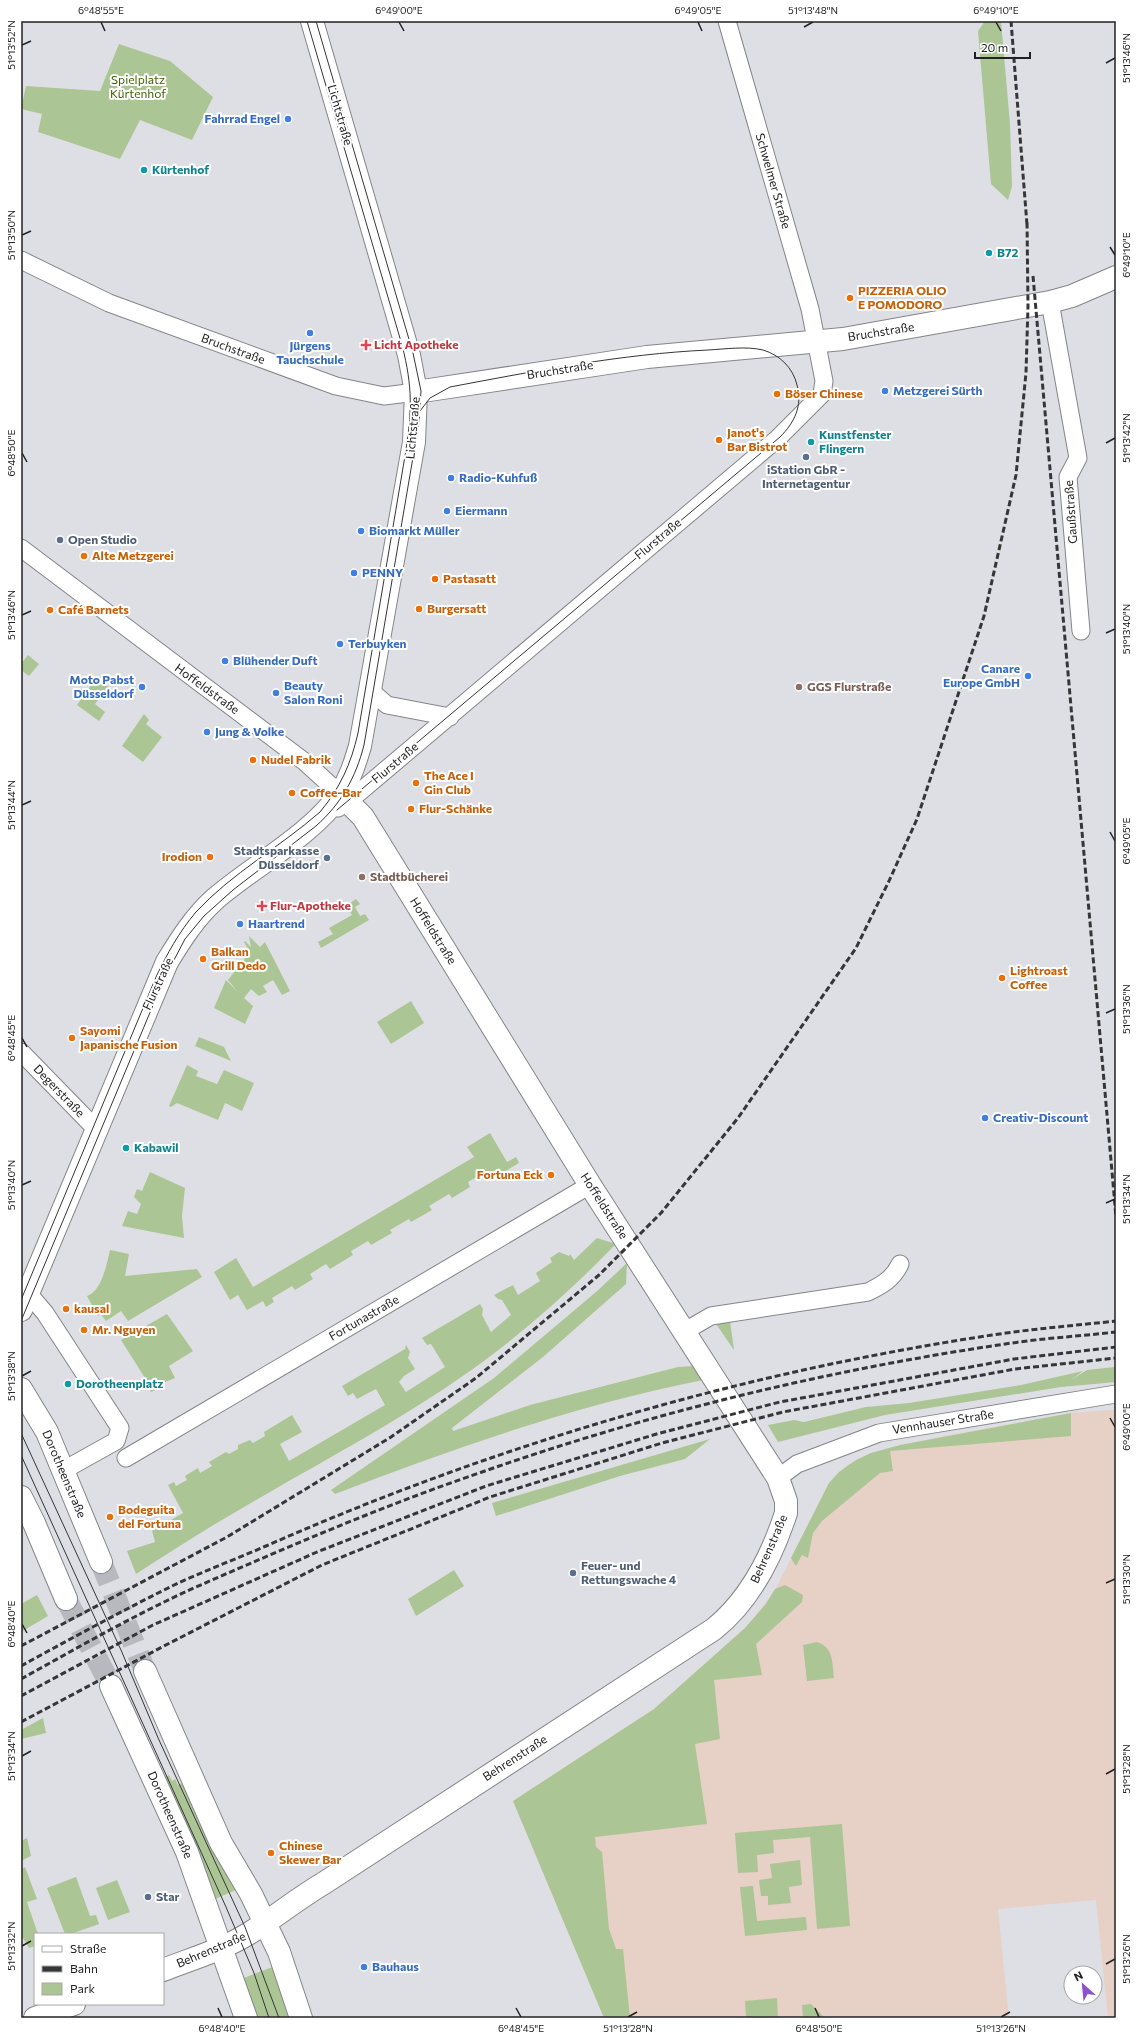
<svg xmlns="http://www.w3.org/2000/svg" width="1137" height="2039" viewBox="0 0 1137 2039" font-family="Commissioner,sans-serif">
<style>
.industrial{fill:#e7d0c6}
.green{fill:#acc595}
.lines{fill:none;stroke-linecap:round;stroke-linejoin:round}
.primary-tunnel{stroke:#b8b9be;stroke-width:22;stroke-dasharray:22 11;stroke-linecap:butt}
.minor-casing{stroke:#84858a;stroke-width:19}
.tertiary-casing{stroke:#84858a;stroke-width:24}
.primary-casing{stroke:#84858a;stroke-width:24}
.minor{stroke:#fff;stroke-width:17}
.tertiary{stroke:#fff;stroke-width:22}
.primary{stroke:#fff;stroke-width:22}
.tram{stroke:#363638;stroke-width:1}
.rail{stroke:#363638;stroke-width:3;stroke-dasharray:6 3;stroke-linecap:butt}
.ticks{fill:none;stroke:#222224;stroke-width:1.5}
.shop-dot{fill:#3f7fe0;stroke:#fff;stroke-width:1.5}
.culture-dot{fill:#0f9aa8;stroke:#fff;stroke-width:1.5}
.food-dot{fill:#e8710a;stroke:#fff;stroke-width:1.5}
.health-dot{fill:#e0444e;stroke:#fff;stroke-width:1.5}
.service-dot{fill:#5c6f8a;stroke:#fff;stroke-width:1.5}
.education-dot{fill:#8d6e63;stroke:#fff;stroke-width:1.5}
.labels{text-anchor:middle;stroke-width:4;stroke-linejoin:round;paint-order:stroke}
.park-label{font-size:12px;fill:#3d6102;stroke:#fff}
.street-label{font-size:12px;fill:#222224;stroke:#fff}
.shop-label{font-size:12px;font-weight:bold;fill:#366cbe;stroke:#fff;text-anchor:start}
.culture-label{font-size:12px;font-weight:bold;fill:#0d838f;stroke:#fff;text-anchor:start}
.food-label{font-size:12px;font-weight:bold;fill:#c56008;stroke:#fff;text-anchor:start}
.health-label{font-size:12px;font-weight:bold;fill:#be3a42;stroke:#fff;text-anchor:start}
.service-label{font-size:12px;font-weight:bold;fill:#4e5e75;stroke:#fff;text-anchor:start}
.education-label{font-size:12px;font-weight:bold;fill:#785e54;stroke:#fff;text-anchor:start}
.neatline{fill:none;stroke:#222224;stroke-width:1.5}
.ticks-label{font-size:10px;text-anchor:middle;fill:#222224}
</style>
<rect width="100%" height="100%" fill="#dedfe4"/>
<!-- industrial -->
<path class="industrial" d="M1109,1410H1116V2018H1108L1096,1900L998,1909L1009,2018H604L513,1801L654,1709L745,1628L773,1594L829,1483L849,1464L871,1453L939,1437L1071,1413Z"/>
<!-- green -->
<path class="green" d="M985,21H1001L1010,124L1012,186L1008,200L991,184L978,31Z
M119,44L170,61L213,97L192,140L140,120L120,159L38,132L42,114L21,109L26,86L100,91Z
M28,655L39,664L29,676L21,670V664Z
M96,678L111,689L108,694L102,695L95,704L105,712L99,721L77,705Z
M144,714L149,720L146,724L162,737L143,762L122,746Z
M356,899L360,904L355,907L360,916L365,914L369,920L321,948L318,942L333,934L329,928L352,915L345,903L347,902L349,904Z
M249,936L260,947L265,942L290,991L282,995L273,980L263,986L267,992L259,996L251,989L244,998L253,1006L245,1024L214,1008L226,980L238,992L228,980L250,952L244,942L245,941L251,947Z
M411,1001L424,1023L391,1044L377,1022Z
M199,1037L224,1047L231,1061L195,1046Z
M187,1065L198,1071L196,1076L217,1084L224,1070L254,1083L242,1111L225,1103L218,1120L177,1103L171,1107L169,1106Z
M490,1133L507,1162L516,1157L519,1163L502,1173L500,1169L490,1175L487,1171L468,1182L470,1187L452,1198L449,1194L429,1206L432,1210L411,1222L409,1219L390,1230L392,1233L371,1245L368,1241L351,1251L353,1255L330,1269L326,1264L310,1274L313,1279L295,1290L292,1286L272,1298L274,1302L266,1307L263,1301L247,1310L238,1295L230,1300L214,1272L236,1258L253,1287L474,1157L467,1147Z
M150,1172L185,1188L182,1216L184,1238L122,1226L128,1211L137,1214L141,1204L134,1197L137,1189L142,1191Z
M597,1238L616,1244C580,1281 542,1316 501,1348C420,1411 327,1458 239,1510C204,1530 170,1552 136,1574L127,1551L155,1542L152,1531L183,1513L168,1485L174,1482L176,1486L187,1480L185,1476L198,1468L200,1473L212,1466L209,1462L226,1452L229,1454L238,1449V1445L250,1440L253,1443L265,1436L264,1432L292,1415L302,1432L280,1444L289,1461L385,1405L376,1389L357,1399L353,1393L348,1396L342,1386L405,1349L406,1345L410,1352L408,1358L415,1369L404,1376L399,1382L406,1392L445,1367L431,1344L427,1345L422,1338L480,1304L483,1309L482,1315L491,1332L511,1315L502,1300L498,1299L494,1295L513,1285L518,1295L540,1281L536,1273L552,1262L550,1258L559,1252L569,1256L570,1254L574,1260Z
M110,1250L129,1254L125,1276L197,1269L202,1277L128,1321L121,1311L106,1321L101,1314L98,1316L87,1296C102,1291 107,1263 110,1250Z
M627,1263L626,1284L543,1357L452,1428L453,1431L530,1405L678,1367L694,1366L703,1380C576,1405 455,1448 335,1494L331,1490L494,1378L596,1292Z
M167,1314L193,1351L169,1366L175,1378L158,1385L160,1388L151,1392L148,1387L150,1386L121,1340Z
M730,1321L734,1350L716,1324Z
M1115,1367L1116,1382L1061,1387L885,1415L778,1442L768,1425L794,1420L804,1422L866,1407L909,1403L1021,1385L1083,1371L1071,1380L1087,1370Z
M1071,1413V1436L890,1451L893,1471L880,1473L822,1521L813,1533L808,1558L802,1555L796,1566L791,1558L829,1483L839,1472L856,1460L871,1453L900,1445Z
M710,1439L685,1459L620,1476L496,1516L492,1503Z
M454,1570L464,1586L416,1616L408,1599Z
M785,1585L803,1595L802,1602L756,1644L762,1675L714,1680L720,1739L695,1744L707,1824L595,1837L596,1847L602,1852L609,1929L616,1949H623L630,2018H604L513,1801L654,1709L745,1628L765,1605L775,1589Z
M37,1595L48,1616L21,1632V1604Z
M817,1642C834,1648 832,1662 834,1678L807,1681L803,1645Z
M43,1718L46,1733L21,1739V1730Z
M169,1775L172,1781L175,1779L178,1785L184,1782L238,1889L213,1900L163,1778Z
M842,1824L850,1926L817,1929L810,1837L773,1840L774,1853L757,1855L758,1872L738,1873L735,1833Z
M27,1838L31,1856L21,1861V1841Z
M800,1860L802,1885L789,1887L791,1903L768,1905V1896H761L759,1880L772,1878L770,1864Z
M25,1867L37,1899L27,1902L38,1934H35V1946L29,1948L21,1935V1869Z
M76,1877L90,1916L96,1915L99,1924L71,1934H65L47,1888Z
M117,1880L130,1912L108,1920L96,1888Z
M753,1886L757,1921L806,1917L807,1930L745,1936L740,1887Z
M275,1966L292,2018H255L241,1979Z
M777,1998L778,2018H746L745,2001Z
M811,2004L825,2018H803L802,2005Z"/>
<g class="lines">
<!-- primary-tunnel -->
<path class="primary-tunnel" d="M101,1562L145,1671
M66,1599L111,1686"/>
<!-- minor casing -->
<g class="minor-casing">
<path id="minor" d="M21,260L109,303L336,386L384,396L416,392
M1050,302L1078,458L1068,477L1081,631
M21,548L305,762L340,794
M370,690L387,705L450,717
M338,808L349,801L777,439L822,394L824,381L810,309L727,21
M21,1052L97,1130
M28,1293L45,1313L120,1428L116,1441L64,1470
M685,1331L711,1316L868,1292C882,1285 893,1279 900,1264
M126,1458L590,1185
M778,1478L797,1464L879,1433L1116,1394"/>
</g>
<!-- tertiary casing -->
<g class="tertiary-casing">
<path id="tertiary" d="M416,392L647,357L843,339L1050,302L1072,296L1116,277
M21,1310L167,962C181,939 195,917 215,899C252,867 313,834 340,794C350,779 355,763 360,746L414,442L416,392L409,355L312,21
M163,1970C191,1959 222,1950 248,1934C274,1918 297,1899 324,1883L714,1629C750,1600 772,1556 786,1513V1501L778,1478L590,1185L363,817L340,794
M35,2018L74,2004"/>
</g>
<!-- primary casing -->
<g class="primary-casing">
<path id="primary" d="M21,1389L47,1432L101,1562
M21,1497L34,1523L66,1599
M145,1671L221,1843L251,1894L279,1952L301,2018
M111,1686L187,1852L246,2018"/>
</g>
<!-- minor -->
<use href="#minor" class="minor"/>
<!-- tertiary -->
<use href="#tertiary" class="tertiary"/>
<!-- primary -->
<use href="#primary" class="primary"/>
<!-- tram -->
<path class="tram" d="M337,810L780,437C794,423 803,406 797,385C793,368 780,355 763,350C746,346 726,349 708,350C622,354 535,371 450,387L430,398L420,411
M21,1300L156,977C167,954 179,932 196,912C232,873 280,847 320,812C340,788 351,764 358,733L405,456C412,412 413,388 402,345L307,21
M21,1321L164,979L185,939L204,916L233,890L316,826C341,804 356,777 364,745L419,422L421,391L413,353L316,21
M21,1433L121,1650L159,1740L245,1927L279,2018
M21,1455L226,1907L254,1973L269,2018"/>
<!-- rail -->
<path class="rail" d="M1011,21L1027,225
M1033,276L1116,1217
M21,1646L227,1537L391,1437L476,1378L599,1275L661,1213L738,1118L856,948L889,881L917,819L984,616L1016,475L1026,373L1028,306L1027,220
M21,1666C70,1639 120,1612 170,1587C201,1572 234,1560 266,1546C502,1442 751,1370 1006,1333C1043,1328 1079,1325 1116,1321
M21,1679C79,1647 136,1614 196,1587C290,1546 385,1505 482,1472C653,1412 832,1369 1012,1343C1046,1338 1081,1336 1116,1332
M21,1696L153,1625L317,1552L486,1486L660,1433L780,1402L1014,1359L1116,1347
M21,1722L162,1647L322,1565L490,1497L662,1443L783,1412L1015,1369L1116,1358"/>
</g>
<!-- ticks -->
<path class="ticks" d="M101,22L105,31M399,22L404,31M698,22L702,31M996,22L1001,31M804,27L813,22M22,45L31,41M1106,63L1115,58M22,235L31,231M1110,247L1115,255M1106,443L1115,438M22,453L27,462M22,615L31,611M1106,633L1115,629M22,805L31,801M1110,832L1115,841M1106,1013L1115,1009M22,1038L27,1047M22,1185L31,1181M1106,1203L1115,1199M22,1376L31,1371M1110,1418L1115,1427M1106,1583L1115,1579M22,1624L27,1633M22,1756L31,1751M1106,1774L1115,1769M22,1946L31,1941M1106,1964L1115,1959M218,2008L222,2017M516,2008L521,2017M815,2008L819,2017M628,2017L637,2012M1001,2017L1010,2012"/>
<!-- markers -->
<g class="shop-dot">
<circle cx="288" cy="119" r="4"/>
<circle cx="310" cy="333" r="4"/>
<circle cx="885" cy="391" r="4"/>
<circle cx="451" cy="478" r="4"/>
<circle cx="447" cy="511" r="4"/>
<circle cx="361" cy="531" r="4"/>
<circle cx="354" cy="573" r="4"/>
<circle cx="340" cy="644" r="4"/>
<circle cx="225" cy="661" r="4"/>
<circle cx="1028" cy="676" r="4"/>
<circle cx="142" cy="687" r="4"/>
<circle cx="276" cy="693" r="4"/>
<circle cx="207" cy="732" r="4"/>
<circle cx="240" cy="924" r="4"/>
<circle cx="985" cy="1118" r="4"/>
<circle cx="364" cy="1967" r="4"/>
</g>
<g class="culture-dot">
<circle cx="144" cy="170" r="4"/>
<circle cx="989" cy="253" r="4"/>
<circle cx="811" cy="442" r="4"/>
<circle cx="126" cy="1148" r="4"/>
<circle cx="68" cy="1384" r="4"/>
</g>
<g class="food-dot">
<circle cx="850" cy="298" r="4"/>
<circle cx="777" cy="394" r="4"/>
<circle cx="719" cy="440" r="4"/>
<circle cx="84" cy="556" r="4"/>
<circle cx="435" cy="579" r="4"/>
<circle cx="419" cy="609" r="4"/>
<circle cx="50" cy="610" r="4"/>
<circle cx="253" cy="760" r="4"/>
<circle cx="416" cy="783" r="4"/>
<circle cx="292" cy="793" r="4"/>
<circle cx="411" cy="809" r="4"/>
<circle cx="210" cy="857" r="4"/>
<circle cx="203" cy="959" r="4"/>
<circle cx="1002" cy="978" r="4"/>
<circle cx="72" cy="1038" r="4"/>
<circle cx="551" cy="1175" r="4"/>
<circle cx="66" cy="1309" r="4"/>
<circle cx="84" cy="1330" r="4"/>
<circle cx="110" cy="1517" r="4"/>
<circle cx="271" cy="1853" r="4"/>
</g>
<g class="health-dot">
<path d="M364 339h4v4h4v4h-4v4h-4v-4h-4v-4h4z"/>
<path d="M260 900h4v4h4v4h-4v4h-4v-4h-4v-4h4z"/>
</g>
<g class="service-dot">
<circle cx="806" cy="457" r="4"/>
<circle cx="60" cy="540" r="4"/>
<circle cx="327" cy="858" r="4"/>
<circle cx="573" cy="1573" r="4"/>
<circle cx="148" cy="1897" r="4"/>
</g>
<g class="education-dot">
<circle cx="799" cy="687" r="4"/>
<circle cx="362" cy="877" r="4"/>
</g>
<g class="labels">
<!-- park labels -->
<g class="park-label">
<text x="138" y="84">Spielplatz<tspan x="138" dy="14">Kürtenhof</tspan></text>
</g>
<!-- street labels -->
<g class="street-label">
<text transform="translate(340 115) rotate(74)" y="4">Lichtstraße</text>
<text transform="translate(773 181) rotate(74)" y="4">Schwelmer Straße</text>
<text transform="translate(881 332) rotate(-9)" y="4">Bruchstraße</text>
<text transform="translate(233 349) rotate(20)" y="4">Bruchstraße</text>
<text transform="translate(560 370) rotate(-9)" y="4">Bruchstraße</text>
<text transform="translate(413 428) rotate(-85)" y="4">Lichtstraße</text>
<text transform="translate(1071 512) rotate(-94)" y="4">Gaußstraße</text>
<text transform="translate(658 539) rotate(-40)" y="4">Flurstraße</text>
<text transform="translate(207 689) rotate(36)" y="4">Hoffeldstraße</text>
<text transform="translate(395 763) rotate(-40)" y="4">Flurstraße</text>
<text transform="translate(433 931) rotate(58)" y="4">Hoffeldstraße</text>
<text transform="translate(158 984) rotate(-65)" y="4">Flurstraße</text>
<text transform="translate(59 1091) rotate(46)" y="4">Degerstraße</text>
<text transform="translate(604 1206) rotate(57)" y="4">Hoffeldstraße</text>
<text transform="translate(364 1318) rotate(-30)" y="4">Fortunastraße</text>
<text transform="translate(943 1422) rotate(-9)" y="4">Vennhauser Straße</text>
<text transform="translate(64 1474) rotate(67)" y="4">Dorotheenstraße</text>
<text transform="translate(769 1549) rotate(-66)" y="4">Behrenstraße</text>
<text transform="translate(515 1758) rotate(-33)" y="4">Behrenstraße</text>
<text transform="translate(170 1815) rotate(66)" y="4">Dorotheenstraße</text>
<text transform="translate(211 1950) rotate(-23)" y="4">Behrenstraße</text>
</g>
<!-- shop labels -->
<g class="shop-label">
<text x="280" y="123" text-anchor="end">Fahrrad Engel</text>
<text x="310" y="350" text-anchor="middle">Jürgens<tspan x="310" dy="14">Tauchschule</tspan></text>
<text x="893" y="395">Metzgerei Sürth</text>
<text x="459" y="482">Radio-Kuhfuß</text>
<text x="455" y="515">Eiermann</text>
<text x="369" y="535">Biomarkt Müller</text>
<text x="362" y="577">PENNY</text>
<text x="348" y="648">Terbuyken</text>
<text x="233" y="665">Blühender Duft</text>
<text x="1020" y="673" text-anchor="end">Canare<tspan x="1020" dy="14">Europe GmbH</tspan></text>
<text x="134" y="684" text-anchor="end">Moto Pabst<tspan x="134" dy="14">Düsseldorf</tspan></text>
<text x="284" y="690">Beauty<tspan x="284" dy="14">Salon Roni</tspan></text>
<text x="215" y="736">Jung &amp; Volke</text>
<text x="248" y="928">Haartrend</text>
<text x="993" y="1122">Creativ-Discount</text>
<text x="372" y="1971">Bauhaus</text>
</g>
<!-- culture labels -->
<g class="culture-label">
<text x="152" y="174">Kürtenhof</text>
<text x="997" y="257">B72</text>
<text x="819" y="439">Kunstfenster<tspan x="819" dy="14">Flingern</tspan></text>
<text x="134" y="1152">Kabawil</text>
<text x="76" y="1388">Dorotheenplatz</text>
</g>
<!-- food labels -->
<g class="food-label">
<text x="858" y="295">PIZZERIA OLIO<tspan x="858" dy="14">E POMODORO</tspan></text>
<text x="785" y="398">Böser Chinese</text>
<text x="727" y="437">Janot's<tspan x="727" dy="14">Bar Bistrot</tspan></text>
<text x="92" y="560">Alte Metzgerei</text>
<text x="443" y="583">Pastasatt</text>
<text x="427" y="613">Burgersatt</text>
<text x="58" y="614">Café Barnets</text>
<text x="261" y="764">Nudel Fabrik</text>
<text x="424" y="780">The Ace I<tspan x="424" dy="14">Gin Club</tspan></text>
<text x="300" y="797">Coffee-Bar</text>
<text x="419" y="813">Flur-Schänke</text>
<text x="202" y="861" text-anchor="end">Irodion</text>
<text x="211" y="956">Balkan<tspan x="211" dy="14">Grill Dedo</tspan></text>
<text x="1010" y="975">Lightroast<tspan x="1010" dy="14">Coffee</tspan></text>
<text x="80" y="1035">Sayomi<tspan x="80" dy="14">Japanische Fusion</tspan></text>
<text x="543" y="1179" text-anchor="end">Fortuna Eck</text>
<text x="74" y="1313">kausal</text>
<text x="92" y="1334">Mr. Nguyen</text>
<text x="118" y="1514">Bodeguita<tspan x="118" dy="14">del Fortuna</tspan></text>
<text x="279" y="1850">Chinese<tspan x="279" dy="14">Skewer Bar</tspan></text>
</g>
<!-- health labels -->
<g class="health-label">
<text x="374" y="349">Licht Apotheke</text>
<text x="270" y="910">Flur-Apotheke</text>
</g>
<!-- service labels -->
<g class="service-label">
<text x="806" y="474" text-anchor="middle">iStation GbR -<tspan x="806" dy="14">Internetagentur</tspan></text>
<text x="68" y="544">Open Studio</text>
<text x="319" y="855" text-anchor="end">Stadtsparkasse<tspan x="319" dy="14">Düsseldorf</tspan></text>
<text x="581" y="1570">Feuer- und<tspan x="581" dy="14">Rettungswache 4</tspan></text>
<text x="156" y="1901">Star</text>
</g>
<!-- education labels -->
<g class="education-label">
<text x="807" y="691">GGS Flurstraße</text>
<text x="370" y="881">Stadtbücherei</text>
</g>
</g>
<!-- border -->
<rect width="1137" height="2039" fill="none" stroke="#ffffff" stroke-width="44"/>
<!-- legend -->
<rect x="34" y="1933" width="130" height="72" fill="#ffffff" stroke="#a7a7a7"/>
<rect x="42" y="1946" width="20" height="6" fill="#ffffff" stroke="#a7a7a7"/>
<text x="70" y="1953" font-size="12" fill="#222224">Straße</text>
<rect x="42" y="1966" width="20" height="6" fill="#363638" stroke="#a7a7a7"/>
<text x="70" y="1973" font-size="12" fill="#222224">Bahn</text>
<rect x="42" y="1983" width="20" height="12" fill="#acc595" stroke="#a7a7a7"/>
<text x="70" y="1993" font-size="12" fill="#222224">Park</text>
<!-- north arrow -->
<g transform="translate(1083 1985) rotate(333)"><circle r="19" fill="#ffffff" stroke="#a7a7a7"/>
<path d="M0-3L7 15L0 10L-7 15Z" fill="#8853cb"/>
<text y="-6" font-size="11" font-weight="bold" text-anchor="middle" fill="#222224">N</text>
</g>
<!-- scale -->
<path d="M975 52v6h55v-6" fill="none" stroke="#222224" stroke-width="2"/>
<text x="981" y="52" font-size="12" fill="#222224" stroke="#ffffff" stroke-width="3" paint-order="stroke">20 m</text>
<rect x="22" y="22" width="1093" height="1995" class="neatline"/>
<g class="ticks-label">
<text x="101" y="14">6°48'55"E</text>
<text x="399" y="14">6°49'00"E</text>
<text x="698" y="14">6°49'05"E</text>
<text x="813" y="14">51°13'48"N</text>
<text x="996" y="14">6°49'10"E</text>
<text transform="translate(11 45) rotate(-90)" y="4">51°13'52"N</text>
<text transform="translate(1126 58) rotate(-90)" y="4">51°13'46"N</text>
<text transform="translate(11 235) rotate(-90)" y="4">51°13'50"N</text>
<text transform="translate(1126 255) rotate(-90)" y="4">6°49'10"E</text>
<text transform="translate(1126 438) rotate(-90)" y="4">51°13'42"N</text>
<text transform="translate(11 453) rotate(-90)" y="4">6°48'50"E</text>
<text transform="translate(11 615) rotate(-90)" y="4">51°13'46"N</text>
<text transform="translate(1126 629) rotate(-90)" y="4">51°13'40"N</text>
<text transform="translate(11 805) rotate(-90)" y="4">51°13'44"N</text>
<text transform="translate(1126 841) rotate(-90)" y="4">6°49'05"E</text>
<text transform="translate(1126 1009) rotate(-90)" y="4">51°13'36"N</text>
<text transform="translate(11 1038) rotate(-90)" y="4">6°48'45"E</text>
<text transform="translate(11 1185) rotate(-90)" y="4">51°13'40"N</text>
<text transform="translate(1126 1199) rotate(-90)" y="4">51°13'34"N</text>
<text transform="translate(11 1376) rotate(-90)" y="4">51°13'38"N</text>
<text transform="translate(1126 1427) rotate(-90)" y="4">6°49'00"E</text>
<text transform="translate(1126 1579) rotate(-90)" y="4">51°13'30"N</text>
<text transform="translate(11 1624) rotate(-90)" y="4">6°48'40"E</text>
<text transform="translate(11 1756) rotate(-90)" y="4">51°13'34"N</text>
<text transform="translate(1126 1769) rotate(-90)" y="4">51°13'28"N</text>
<text transform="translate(11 1946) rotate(-90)" y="4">51°13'32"N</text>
<text transform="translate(1126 1959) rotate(-90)" y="4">51°13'26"N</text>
<text x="222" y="2032">6°48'40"E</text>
<text x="521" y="2032">6°48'45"E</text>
<text x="628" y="2032">51°13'28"N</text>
<text x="819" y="2032">6°48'50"E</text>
<text x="1001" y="2032">51°13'26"N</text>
</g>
</svg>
